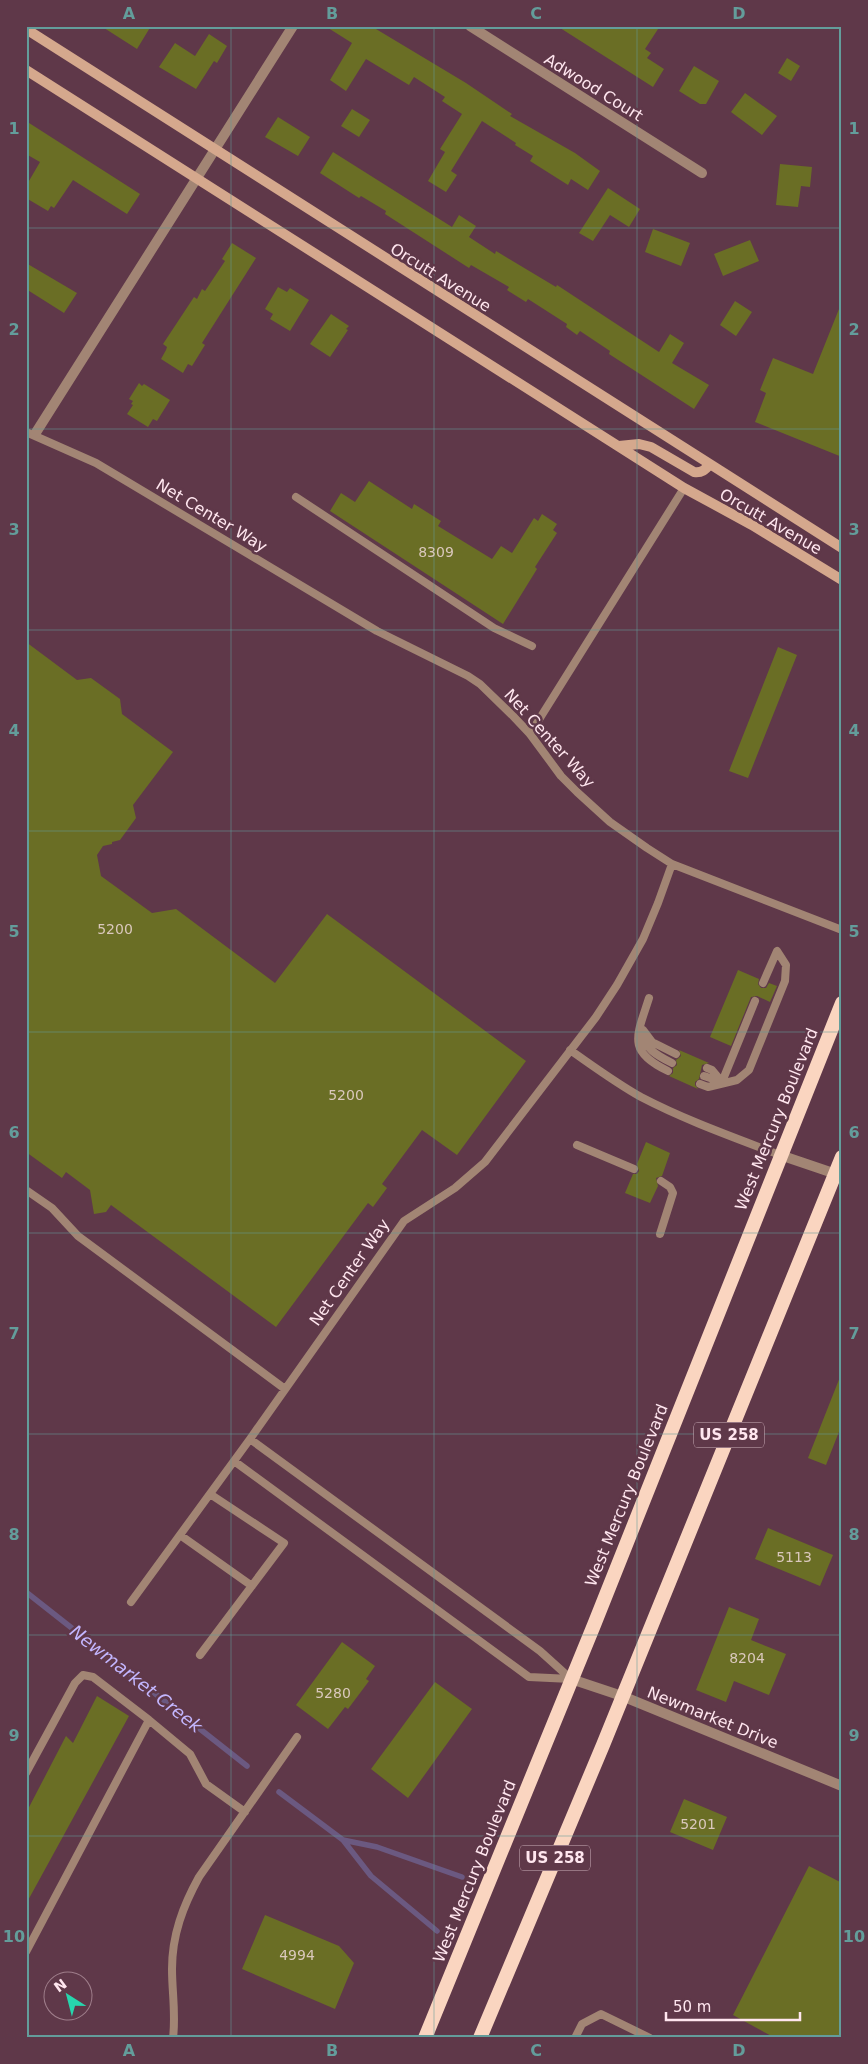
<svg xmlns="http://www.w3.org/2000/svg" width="868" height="2064" viewBox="0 0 868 2064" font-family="'DejaVu Sans',sans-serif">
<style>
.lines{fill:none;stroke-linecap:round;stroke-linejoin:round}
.stream{stroke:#6b5981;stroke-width:5.5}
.building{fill:#6a6e25}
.service{stroke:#a28574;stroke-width:8}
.minor{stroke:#a28574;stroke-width:10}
.tertiary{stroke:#a28574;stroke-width:10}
.secondary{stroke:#d5a88d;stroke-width:10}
.trunk{stroke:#fad5c0;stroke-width:14}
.grid{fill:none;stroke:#639d9b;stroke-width:1;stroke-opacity:0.55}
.labels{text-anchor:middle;stroke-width:5;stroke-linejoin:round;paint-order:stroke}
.number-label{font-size:14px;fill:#dac8bc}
.shield{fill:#5f3849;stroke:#cfb2bd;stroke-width:1}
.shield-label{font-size:15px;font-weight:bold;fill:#ffe6ef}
.street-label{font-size:16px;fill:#ffe6ef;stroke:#5f3849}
.water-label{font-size:18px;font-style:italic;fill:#c3b6fe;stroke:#5f3849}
.neatline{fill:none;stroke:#639d9b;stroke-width:2}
.grid-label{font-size:16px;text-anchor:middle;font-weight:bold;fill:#639d9b}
</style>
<rect width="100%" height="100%" fill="#5f3849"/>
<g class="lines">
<!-- stream -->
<path class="stream" d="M26,1592L247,1766
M279,1792L343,1840L377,1847L462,1877
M343,1840L371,1876L437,1931"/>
</g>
<!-- building -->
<path class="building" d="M101,26H151L137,49Z
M325,26H371L466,83L512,114L510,116L575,153L600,171L588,190L571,179L568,185L530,161L533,156L515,145L516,143L482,121L451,171L457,175L446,192L428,181L445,152L440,149L462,114L442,101L445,97L414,77L409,85L366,59L346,91L330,80L352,43Z
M557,26H660L645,49L651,53L647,58L664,69L653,87Z
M209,34L227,46L217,63L214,61L196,89L159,67L175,43L195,56Z
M787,58L800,66L791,81L778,73Z
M694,66L719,81L706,104H700L679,91Z
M745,93L777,116L762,135L731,112Z
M352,109L370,120L359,137L341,126Z
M278,117L310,137L298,156L265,137Z
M26,121L140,194L127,214L73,180L54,208L51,206L48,211L26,198V186L40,162L26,154Z
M333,152L452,227L459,215L476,226L469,237L495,254L496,251L556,287L557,285L659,352L670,334L684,343L672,363L709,385L694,409L609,354L610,351L580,331L577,335L566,327L567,324L528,299L526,302L507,290L509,287L471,265L469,268L385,214L386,211L361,196L359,198L320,173Z
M780,164L812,167L810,187L801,186L798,207L776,205Z
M608,188L640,209L629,227L610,215L593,241L579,233Z
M653,229L690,243L681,266L645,252Z
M750,240L759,261L723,276L714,254Z
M232,243L256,258L202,343L205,345L192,366L188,364L183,373L161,359L166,350L167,347L163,344L194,297L197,299L202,289L205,291L225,261L222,259Z
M26,263L77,293L64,313L26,289Z
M278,287L287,292L290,288L309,300L290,331L270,319L273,314L265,309Z
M735,301L752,312L736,336L720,325Z
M841,304H842V457L755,422L766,393L760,390L773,358L813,374Z
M331,314L349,326L346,329L348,330L330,357L310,344Z
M139,383L142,386L144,384L170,400L157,421L153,419L148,427L127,414L133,405L131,404L133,401L129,399Z
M369,481L412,509L414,504L441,521L438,526L492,559L501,546L512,553L534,518L538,521L542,514L557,524L553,530L557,533L535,567L537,569L503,624L330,511L341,493L355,502Z
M26,642L77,680L91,678L120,699L122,714L173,752L133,805L136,818L120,840L112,842V844L103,846L97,855L101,876L152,913L176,909L275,983L327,914L526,1061L457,1155L422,1130L382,1184L387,1188L373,1207L368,1203L276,1327L111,1205L106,1212L94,1214L90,1190L66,1172L62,1178L26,1152Z
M778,647L797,655L748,778L729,771Z
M738,970L759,979L758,984L761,988H766L769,983L777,986L770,1002L757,996L751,997L731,1046L710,1037Z
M679,1050L709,1063L702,1065L699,1079L695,1082V1085L698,1089L669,1076L673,1073V1068L677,1065L676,1060L681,1056Z
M646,1142L670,1153L662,1176L656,1178L658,1186L650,1203L625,1193L633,1174H637L639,1171L637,1164Z
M840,1377H842V1424L826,1465L808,1458Z
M768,1528L833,1555L820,1586L755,1559Z
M729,1607L759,1619L751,1640L786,1654L769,1695L734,1681L726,1702L696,1690Z
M342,1642L375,1666L366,1679L369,1681L348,1709L345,1707L328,1729L296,1705Z
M435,1682L472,1709L408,1798L371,1769Z
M97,1696L129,1716L26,1904V1813L66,1736L73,1743Z
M684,1799L727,1817L713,1850L670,1832Z
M809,1866L842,1883V2038H775L733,2015Z
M265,1915L339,1946L354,1963L335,2009L242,1969Z"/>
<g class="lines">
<!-- service -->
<path class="service" d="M26,432L96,463L377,631L468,676L480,684L513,716L530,734L561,776L577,792L610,822L647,848L672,864L842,930
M296,497L494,628L532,646
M530,734L684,488
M649,998C637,1036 626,1051 668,1071
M643,1030L652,1042L676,1054
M641,1031C645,1049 656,1055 672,1063
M570,1050C593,1066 616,1083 641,1097C685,1120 733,1137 780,1155
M707,1068L712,1070L722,1082
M704,1076L722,1082
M722,1082L755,1001
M700,1084L708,1087L737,1080L749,1070L785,981L786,965L777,951L763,983
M577,1145L634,1169
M26,1190L52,1208L78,1236L285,1389
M660,1234L673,1193L670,1187L661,1181
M250,1439L540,1651L571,1679
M234,1461L529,1677L571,1679
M180,1535L252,1586
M131,1602L250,1439L404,1221L455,1188L485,1162L596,1017L617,985L643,939L658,903L672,864
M200,1655L284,1543L210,1494
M149,1720L190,1754L206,1784L245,1812
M26,1773L75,1683L83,1675L93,1677L149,1720L26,1952
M173,2038C176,2014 172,1992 172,1969C172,1935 183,1906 199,1877L297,1737
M575,2038L582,2024L601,2014L650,2038"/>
<!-- minor -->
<path class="minor" d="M470,26L702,173
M35,434L293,26
M780,1155L842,1176"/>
<!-- tertiary -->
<path class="tertiary" d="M571,1679L622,1696L842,1786"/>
<!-- secondary -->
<path class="secondary" d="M26,29L842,548
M26,70L684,488L752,525L842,580
M619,446L639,444L651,447L694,472C702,473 705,470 710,464"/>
<!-- trunk -->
<path class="trunk" d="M425,2038L594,1625L842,1003
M480,2038L603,1745L842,1157"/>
</g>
<!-- grid -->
<path class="grid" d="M231,26V2038M434,26V2038M637,26V2038M26,228H842M26,429H842M26,630H842M26,831H842M26,1032H842M26,1233H842M26,1434H842M26,1635H842M26,1836H842"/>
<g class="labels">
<!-- number labels -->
<g class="number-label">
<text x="436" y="557">8309</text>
<text x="115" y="934">5200</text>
<text x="346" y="1100">5200</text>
<text x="794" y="1562">5113</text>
<text x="747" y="1663">8204</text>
<text x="333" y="1698">5280</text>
<text x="698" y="1829">5201</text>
<text x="297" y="1960">4994</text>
</g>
<!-- shield labels -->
<g class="shield">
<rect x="694" y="1422.5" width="70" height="25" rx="4"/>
<rect x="520" y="1845.5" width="70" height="25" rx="4"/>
</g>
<g class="shield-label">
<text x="729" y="1440">US 258</text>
<text x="555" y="1863">US 258</text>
</g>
<!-- street labels -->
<g class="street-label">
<text transform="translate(594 87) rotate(32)" y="6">Adwood Court</text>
<text transform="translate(441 277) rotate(32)" y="6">Orcutt Avenue</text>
<text transform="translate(212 515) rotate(31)" y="6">Net Center Way</text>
<text transform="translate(771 521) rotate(30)" y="6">Orcutt Avenue</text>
<text transform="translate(550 738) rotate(48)" y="6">Net Center Way</text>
<text transform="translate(776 1119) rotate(-68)" y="6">West Mercury Boulevard</text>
<text transform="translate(349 1272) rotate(-55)" y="6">Net Center Way</text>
<text transform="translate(626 1495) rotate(-68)" y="6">West Mercury Boulevard</text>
<text transform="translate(713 1717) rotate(22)" y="6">Newmarket Drive</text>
<text transform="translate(474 1871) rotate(-68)" y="6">West Mercury Boulevard</text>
</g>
<!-- water labels -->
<g class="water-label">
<text transform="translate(136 1679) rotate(38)" y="6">Newmarket Creek</text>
</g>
</g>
<!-- border -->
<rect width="868" height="2064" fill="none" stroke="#5f3849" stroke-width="55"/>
<!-- north arrow -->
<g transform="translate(68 1996) rotate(324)"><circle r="24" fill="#5f3849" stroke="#9f7e8b"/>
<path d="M0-4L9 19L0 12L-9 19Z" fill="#27d5ad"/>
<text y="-8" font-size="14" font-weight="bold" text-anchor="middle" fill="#ffe6ef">N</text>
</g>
<!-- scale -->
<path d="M666 2012v8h134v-8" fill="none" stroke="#ffe6ef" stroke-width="2.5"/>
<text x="673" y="2012" font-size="15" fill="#ffe6ef" stroke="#5f3849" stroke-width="4" paint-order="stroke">50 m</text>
<rect x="28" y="28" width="812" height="2008" class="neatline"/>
<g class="grid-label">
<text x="129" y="19">A</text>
<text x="332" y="19">B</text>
<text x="536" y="19">C</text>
<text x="739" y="19">D</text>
<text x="14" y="134">1</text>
<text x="854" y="134">1</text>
<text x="14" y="335">2</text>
<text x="854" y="335">2</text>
<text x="14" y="535">3</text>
<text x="854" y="535">3</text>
<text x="14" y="736">4</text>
<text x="854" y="736">4</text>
<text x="14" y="937">5</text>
<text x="854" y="937">5</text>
<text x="14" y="1138">6</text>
<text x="854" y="1138">6</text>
<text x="14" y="1339">7</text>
<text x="854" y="1339">7</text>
<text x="14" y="1540">8</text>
<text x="854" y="1540">8</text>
<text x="14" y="1741">9</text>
<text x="854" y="1741">9</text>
<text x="14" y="1942">10</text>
<text x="854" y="1942">10</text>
<text x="129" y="2056">A</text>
<text x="332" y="2056">B</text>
<text x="536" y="2056">C</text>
<text x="739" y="2056">D</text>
</g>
</svg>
